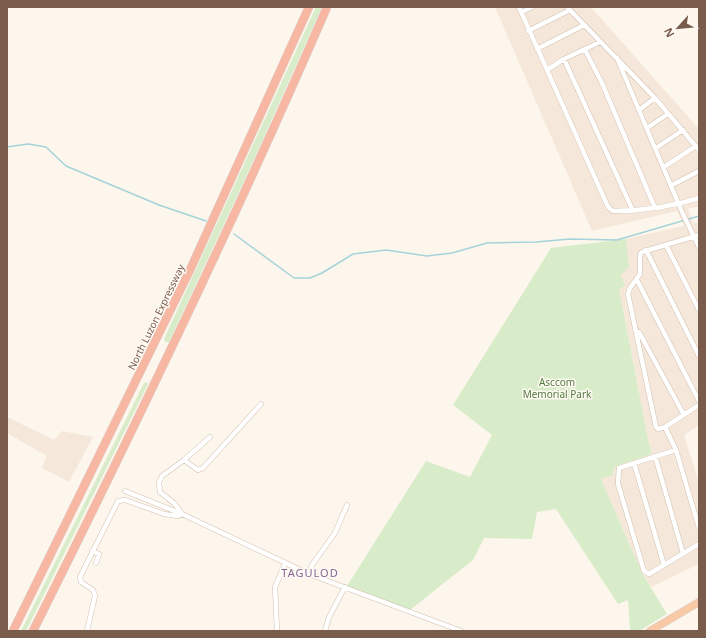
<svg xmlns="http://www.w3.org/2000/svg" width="706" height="638" viewBox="0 0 706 638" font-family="'Noto Sans',sans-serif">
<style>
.residential{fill:#f5e8da}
.green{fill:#d8ecc9}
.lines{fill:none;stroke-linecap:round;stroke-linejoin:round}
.stream{stroke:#a5d3da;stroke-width:1.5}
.minor-casing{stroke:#d1beb0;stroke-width:5.5}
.trunk-casing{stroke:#dad1cd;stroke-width:8}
.motorway-casing{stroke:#dad1cd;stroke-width:9}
.minor{stroke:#fff;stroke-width:4.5}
.trunk{stroke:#f9c8a4;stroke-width:7}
.motorway{stroke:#f7b7a3;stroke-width:8}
.labels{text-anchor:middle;stroke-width:3;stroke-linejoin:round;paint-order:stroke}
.street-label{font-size:10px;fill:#7a5c4d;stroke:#fffaf3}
.park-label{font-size:10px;fill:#537a41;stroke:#fffaf3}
.neighbourhood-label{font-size:11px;letter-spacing:1px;fill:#846695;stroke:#fffaf3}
</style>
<rect width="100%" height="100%" fill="#fdf6ec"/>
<!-- residential -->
<path class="residential" d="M495,7H591L699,129V206L688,209L694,223L699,222V425L684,435L699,483V564L651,587L642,573L601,479L614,467L652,454L648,439L619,289L627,247L626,239L684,226L677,211L592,231Z
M7,417L54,440L62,431L93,437L69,482L42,468L47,456L7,433Z"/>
<!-- green -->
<path class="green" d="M316,7H322L252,164L169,342H165L164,339Z
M626,239L629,267L621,275L625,286L619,289L648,439L652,454L614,467L613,475L601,479L642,573L667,614L639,631H630L628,600L618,604L556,509L537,512L532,539L484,538L473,560L410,610L347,586L426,461L470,477L492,435L453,405L551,248Z
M147,382L148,384L26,631H21L144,383Z"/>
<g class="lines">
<!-- stream -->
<path class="stream" d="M7,147L28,144L46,147L66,166L159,205L206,221
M234,234L294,278H310L322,273L353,254L386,250L427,256L452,253L487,243L536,242L570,239L617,240L699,216"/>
<!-- minor casing -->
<g class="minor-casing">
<path id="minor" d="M519,7L608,207L613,211C642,211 671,207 699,198
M567,7L655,98L699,150
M522,12L532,7
M528,31L570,10
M537,49L584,25
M585,50L602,83L655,208
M617,58L682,212L699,247
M564,59L633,211
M547,70L564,59L600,42
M639,110L655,98
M647,128L668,114
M656,148L683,130
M664,167L696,146
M672,185L699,171
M699,235L642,252L640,254V274L630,288L628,294L656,427L658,429L665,427L699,405
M666,245L699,310
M646,250L699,356
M637,280L699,401
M639,332L684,415
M665,427L676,450L699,528
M676,450L619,468L618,484L644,571L649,574L699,544
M655,456L683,553
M184,460L210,437
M634,463L664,565
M125,491L182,514L309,574L461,631
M182,514L175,504L160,492L159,482L162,476L184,460L198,470L203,468L261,404
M92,551L99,554L96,563
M309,574L312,565L335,533L347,505
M87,631L95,596L93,590L81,582L80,577L118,501L125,500L164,514L178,516L182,514
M277,631L275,587L285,564
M325,631L329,617L345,587"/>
</g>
<!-- trunk casing -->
<g class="trunk-casing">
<path id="trunk" d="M650,631L699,602"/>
</g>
<!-- motorway casing -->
<g class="motorway-casing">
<path id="motorway" d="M13,631L190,270L309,7
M33,631C136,425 236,218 327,7"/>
</g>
<!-- minor -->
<use href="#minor" class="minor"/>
<!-- trunk -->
<use href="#trunk" class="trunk"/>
<!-- motorway -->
<use href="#motorway" class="motorway"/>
</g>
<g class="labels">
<!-- street labels -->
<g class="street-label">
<text transform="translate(156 317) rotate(-64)" y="4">North Luzon Expressway</text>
</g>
<!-- park labels -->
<g class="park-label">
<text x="557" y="386">Asccom<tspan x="557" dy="12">Memorial Park</tspan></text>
</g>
<!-- neighbourhood labels -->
<g class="neighbourhood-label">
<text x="310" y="577">TAGULOD</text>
</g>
</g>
<!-- border -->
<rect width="706" height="638" fill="none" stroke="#7a5c4d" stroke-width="16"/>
<!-- north arrow -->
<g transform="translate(678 28) rotate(243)" stroke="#fffaf3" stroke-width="3" paint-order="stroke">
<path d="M0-3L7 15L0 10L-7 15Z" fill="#7a5c4d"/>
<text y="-6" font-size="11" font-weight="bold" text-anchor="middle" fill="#7a5c4d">N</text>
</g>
</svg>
